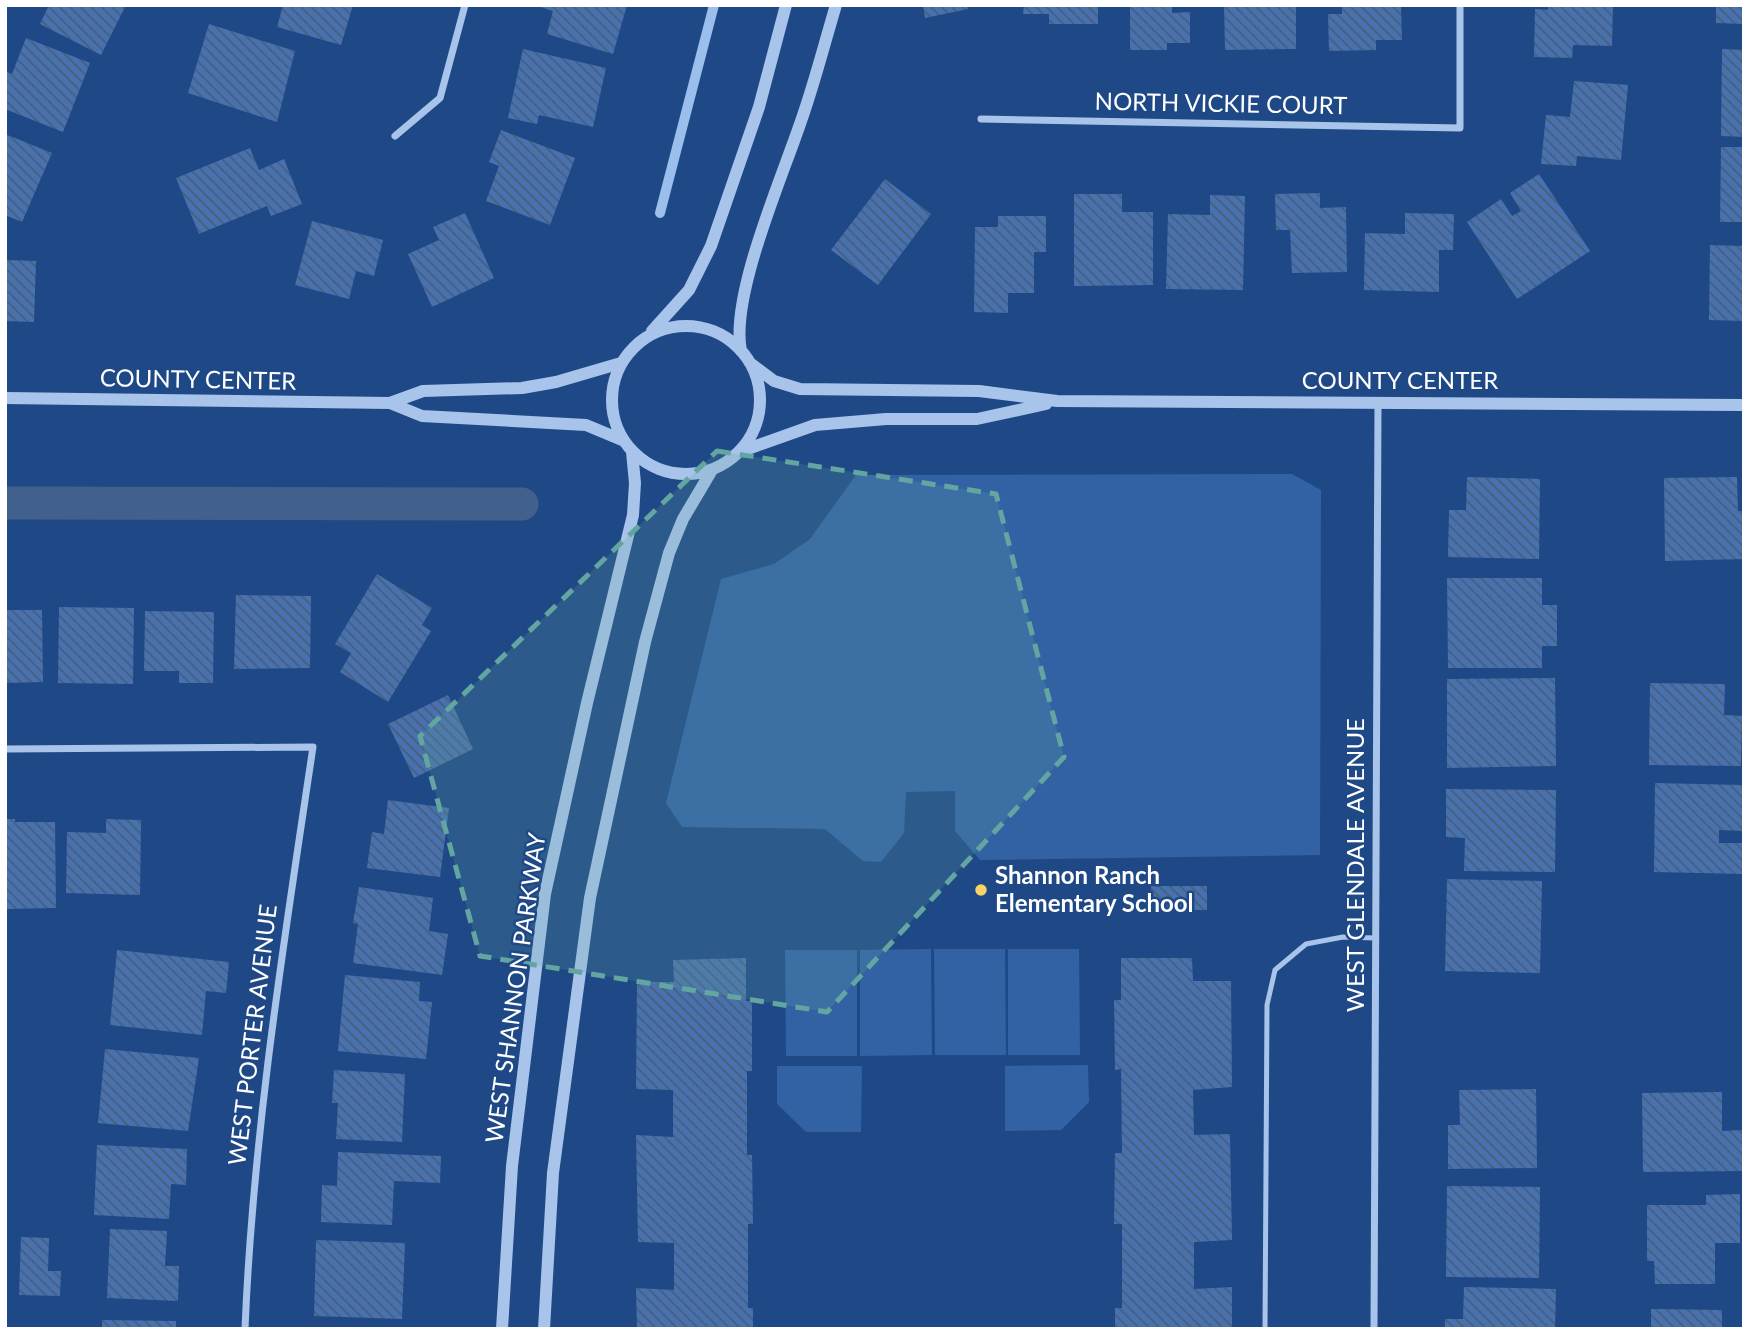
<svg xmlns="http://www.w3.org/2000/svg" width="1749" height="1334" viewBox="0 0 1749 1334" font-family="Lato,sans-serif">
<style>
.green{fill:#3262a4}
.lines{fill:none;stroke-linecap:round;stroke-linejoin:round}
.stream{stroke:#9bbeec;stroke-width:10}
.canal{stroke:#41608c;stroke-width:33}
.building{fill:url(#building-back-hatch)}
.service{stroke:#a8c4ea;stroke-width:5}
.minor{stroke:#a8c4ea;stroke-width:7}
.tertiary{stroke:#a8c4ea;stroke-width:12}
.marked{fill:#63a6a1;fill-opacity:0.2;stroke:#63a6a1;stroke-width:5;stroke-dasharray:14 9;stroke-linejoin:round}
.poi-dot{fill:#f9d367;stroke:#1f4986;stroke-width:2.5}
.labels{text-anchor:middle;stroke-width:5;stroke-linejoin:round;paint-order:stroke}
.street-label{font-size:24px;fill:#fff;stroke:#1f4986}
.poi-label{font-size:24px;font-weight:bold;fill:#fff;stroke:#1f4986;text-anchor:start}
</style>
<defs>
<pattern id="building-back-hatch" width="6" height="6" patternUnits="userSpaceOnUse" patternTransform="scale(1.75)"><rect width="6" height="6" fill="#4772af"/><path d="M-1 5l2 2M0 0l6 6M5-1l2 2" fill="none" stroke="#4a5d79"/></pattern>
</defs>
<rect width="100%" height="100%" fill="#1f4986"/>
<!-- green -->
<path class="green" d="M1292,474L1321,490L1320,855L980,860L955,831V791L906,792L904,833L881,862L863,861L825,829L682,827L666,803L721,579L774,564L810,539L856,475Z
M931,949L932,1055L860,1056V950Z
M934,949H1005L1006,1055H935Z
M1008,949H1079L1080,1055H1008Z
M785,950H857V1056H786Z
M1088,1065L1089,1102L1061,1130L1005,1131V1066Z
M777,1066H862L861,1132H806L777,1104Z"/>
<g class="lines">
<!-- stream -->
<path class="stream" d="M660,213L714,5"/>
<!-- canal -->
<path class="canal" d="M5,503L522,504"/>
</g>
<!-- building -->
<path class="building" d="M49,5H126L101,55L40,24Z
M283,5H353L341,45L277,27Z
M627,5L613,54L547,34L553,11L537,6Z
M923,5H967L968,9L925,18Z
M1024,5H1098V24H1049V14H1023Z
M1130,5H1172V13L1190,12V43H1167V50H1130Z
M1224,5L1296,6V49L1225,50Z
M1342,5H1401L1402,40H1376V50L1329,51L1328,14H1342Z
M1548,5H1613L1612,46L1573,45L1572,58L1534,57L1535,9L1548,10Z
M1716,5H1744V24L1716,23Z
M209,24L295,51L277,122L188,93Z
M26,38L90,63L63,132L5,109V71L12,74Z
M523,49L606,68L593,127L539,115L537,124L508,118Z
M1722,49L1744,50V137L1721,136Z
M1574,81L1628,85L1621,160L1577,156L1576,166L1541,164L1546,115L1570,117Z
M501,130L575,158L550,225L486,201L499,166L489,162Z
M5,134L52,153L22,222L5,215Z
M1721,147H1744V222H1720Z
M250,148L259,170L284,159L302,204L271,216L267,206L199,234L176,178Z
M1539,174L1590,251L1517,299L1467,222L1501,199L1512,216L1521,211L1510,193Z
M885,179L931,214L878,285L831,250Z
M1320,193V208L1346,207L1347,272L1292,273L1290,230H1276L1275,194Z
M1074,194H1122V212H1153V285L1074,286Z
M1210,195L1245,196L1243,290L1166,289L1168,214L1210,215Z
M465,213L494,278L432,307L408,254L439,240L433,227Z
M1405,213L1454,214L1453,250H1439V292L1364,290L1365,233L1405,234Z
M998,216H1046V252H1034V293H1008V313L974,312L975,227H998Z
M312,221L383,240L374,276L356,271L349,299L295,285Z
M1710,245L1744,246V321L1709,320Z
M5,260L36,261L34,322L5,321Z
M1467,477L1540,479L1539,559L1448,557L1449,510H1466Z
M1737,477L1738,511H1744V559L1665,561L1664,478Z
M377,574L432,608L422,625L431,631L388,702L340,672L351,653L335,644Z
M1447,578H1542V605H1557V646H1542V668H1448Z
M236,595L311,596L310,668L234,669Z
M59,607L134,608L133,684L58,683Z
M5,610H42L43,682L5,683Z
M145,611L214,612L213,683H179V671H144Z
M1555,678L1556,766L1447,768V679Z
M1650,683L1725,684L1724,715L1742,716L1741,766L1649,765Z
M448,695L473,749L414,778L388,724Z
M1655,783L1743,785V831L1719,830V843H1744V874L1654,872Z
M1446,789L1556,790L1555,872L1464,871L1465,838L1446,837Z
M388,800L449,808L440,877L367,868L372,832L384,834Z
M5,819H15V822H55L56,908L5,909Z
M106,819L141,820L140,895L66,893L67,832L106,833Z
M1447,879L1542,881L1540,973L1445,971Z
M1151,886H1207V910H1151Z
M359,887L433,898L429,931L448,934L442,975L353,963L358,924L353,923Z
M117,950L229,962L226,993L206,991L202,1035L110,1025Z
M746,958V1001H752V1071H747V1155H752L753,1224H748V1308H753V1329H637L636,1288L674,1290V1243L638,1242L636,1135L673,1137V1090L636,1089L637,982H674L673,960Z
M1121,958H1192L1193,981H1231L1232,1087L1193,1090L1194,1135L1230,1134L1232,1240L1194,1242V1289L1232,1287V1329H1115V1308H1122V1224H1114L1115,1153H1122L1121,1069L1115,1070L1114,1000H1121Z
M345,975L420,982L419,1001L432,1002L426,1059L338,1051Z
M105,1049L199,1058L188,1131L98,1123Z
M334,1070L405,1074L402,1142L336,1139L338,1103H332Z
M1536,1089L1537,1168L1448,1169V1125H1460L1459,1090Z
M1722,1092V1131L1742,1130L1743,1171L1643,1172L1642,1093Z
M97,1145L187,1149L186,1185L171,1184L169,1219L94,1215Z
M338,1152L441,1156L440,1183L394,1181L392,1225L321,1222L322,1185L337,1186Z
M1447,1186L1540,1187L1539,1278L1446,1277Z
M1740,1194V1243H1715V1284H1655L1654,1261H1647V1205H1706V1195Z
M110,1229L167,1231L165,1266H179L178,1301L107,1298Z
M21,1237L49,1238L48,1271H61L60,1296L19,1295Z
M316,1240L405,1243L402,1319L314,1316Z
M1464,1287L1556,1289L1555,1329H1445V1319H1463Z
M1651,1309L1722,1310V1329H1651Z
M102,1320L176,1321V1329H102Z"/>
<g class="lines">
<!-- service -->
<path class="service" d="M1265,1329L1267,1005L1275,970L1306,944L1343,937L1375,938"/>
<!-- minor -->
<path class="minor" d="M981,119L1460,128V5
M395,136L440,98L465,5
M5,749L313,747C284,941 253,1133 245,1329
M1374,1329L1378,402"/>
<!-- tertiary -->
<path class="tertiary" d="M612 400a74 74 0 1 1 148 0a74 74 0 1 1-148 0Z
M652,331L689,290L711,246L759,107L786,5
M741,351C730,297 781,180 800,124C814,85 824,45 836,5
M750,363L774,381L800,389L979,391L1057,401L1744,405
M5,398L390,403L423,391L522,388L556,382L621,363
M390,403L422,416L586,425L622,440
M742,451L815,425L886,419H977L1046,404
M502,1329L512,1166L545,894L587,703L633,515L635,483L632,452
M544,1329L553,1173L590,898L645,642L669,553L683,519L712,470"/>
</g>
<!-- marked area -->
<path class="marked" d="M717,451L996,494L1064,757L827,1012L480,956L420,736Z"/>
<!-- markers -->
<circle class="poi-dot" cx="981" cy="890" r="7"/>
<g class="labels">
<!-- street labels -->
<g class="street-label">
<text transform="translate(1221 104) rotate(1)" y="8">NORTH VICKIE COURT</text>
<text transform="translate(198 380) rotate(1)" y="8">COUNTY CENTER</text>
<text x="1400" y="389">COUNTY CENTER</text>
<text transform="translate(1356 865) rotate(-90)" y="8">WEST GLENDALE AVENUE</text>
<text transform="translate(516 988) rotate(-82)" y="8">WEST SHANNON PARKWAY</text>
<text transform="translate(253 1035) rotate(-83)" y="8">WEST PORTER AVENUE</text>
</g>
<!-- poi labels -->
<g class="poi-label">
<text x="995" y="884">Shannon Ranch<tspan x="995" dy="28">Elementary School</tspan></text>
</g>
</g>
<!-- border -->
<rect width="1749" height="1334" fill="none" stroke="#ffffff" stroke-width="14"/>
</svg>
